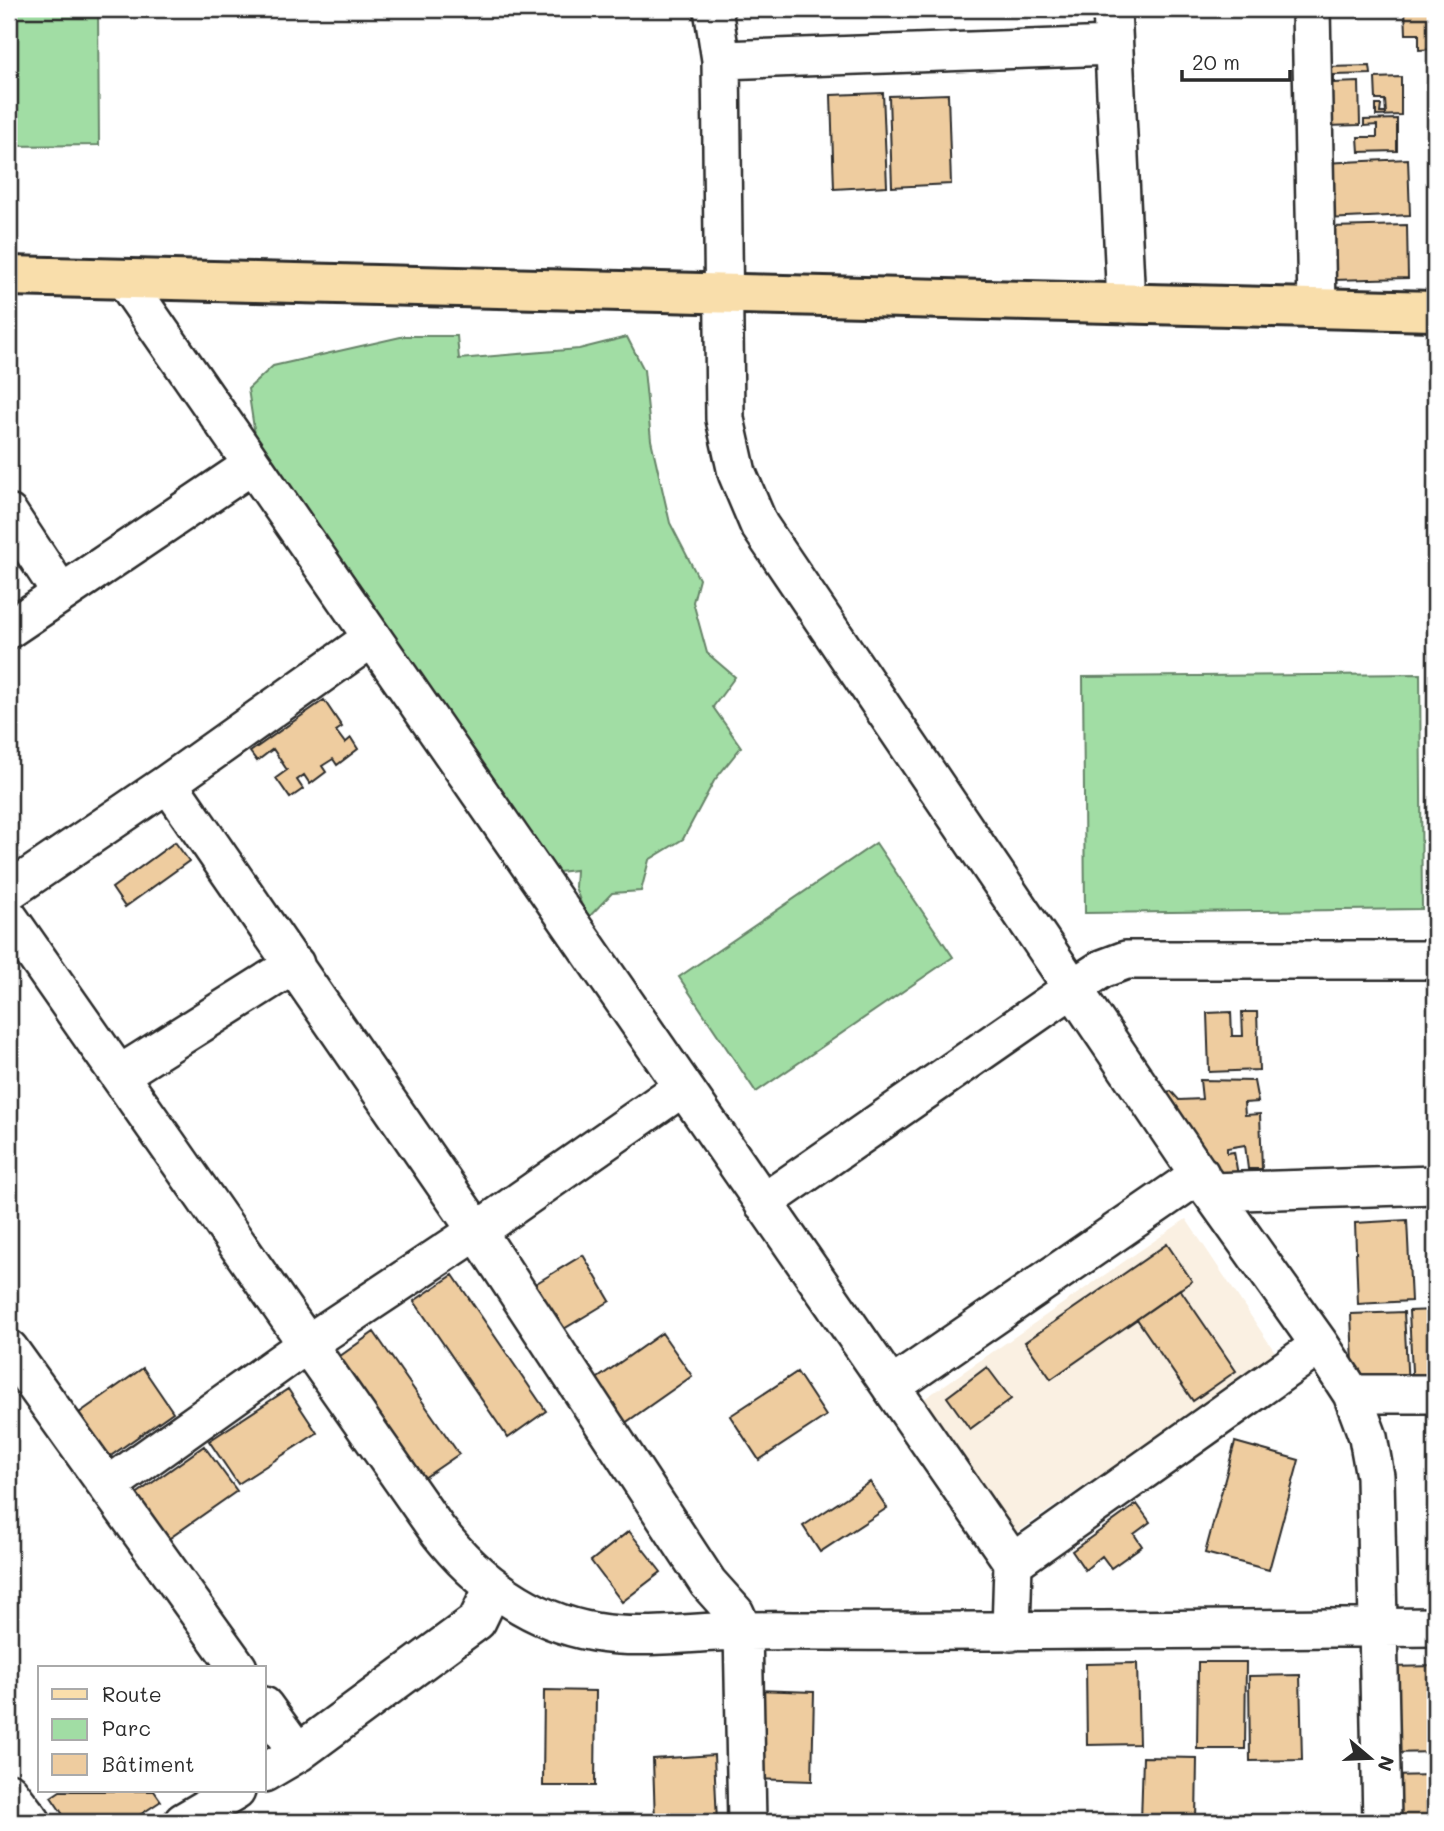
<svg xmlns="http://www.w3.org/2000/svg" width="1444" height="1831" viewBox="0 0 1444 1831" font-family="Mali,sans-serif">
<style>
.built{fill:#faf0e2}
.green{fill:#a1dda4;stroke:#668468;stroke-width:2}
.building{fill:#eecc9f;stroke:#2b2b2b;stroke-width:2}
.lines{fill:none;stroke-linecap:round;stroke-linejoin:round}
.minor-casing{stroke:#2b2b2b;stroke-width:42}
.major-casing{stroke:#2b2b2b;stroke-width:44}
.minor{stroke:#fff;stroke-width:37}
.major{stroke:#f9deab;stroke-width:38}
</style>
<rect width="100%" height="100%" fill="#fff"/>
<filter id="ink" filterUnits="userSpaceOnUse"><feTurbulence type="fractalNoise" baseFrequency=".0143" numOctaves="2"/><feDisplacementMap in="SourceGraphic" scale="14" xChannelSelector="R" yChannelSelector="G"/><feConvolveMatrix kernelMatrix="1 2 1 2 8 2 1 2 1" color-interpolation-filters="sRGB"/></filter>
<g filter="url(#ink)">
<!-- built -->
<path class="built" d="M1186,1219L1277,1355L1014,1534L924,1399Z"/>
<!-- green -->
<path class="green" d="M9,9H98L99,145L9,146Z
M405,336H457L459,359L579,349L627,337L644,370L651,440L670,523L699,579L693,602L707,653L735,677L713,707L741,747L714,781L683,839L649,860L641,891L612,893L587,919L575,887L576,870L550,873L257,448L248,389L273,366Z
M1420,674L1422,909L1085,913L1083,677Z
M876,843L953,957L756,1092L679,977Z"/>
<!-- building -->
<path class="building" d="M1183,9H1238L1183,11Z
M1405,9H1435V49L1419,50V34H1406Z
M1370,66L1371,74L1334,75V83L1359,82L1360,125L1327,126V67Z
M1401,77V115L1376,116V105H1381L1380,113H1386L1385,100H1376L1375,78Z
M883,93L887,186L834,189L831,95Z
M948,94L951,184L892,187L889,96Z
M1397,119V151L1359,152L1358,137H1377V125L1364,126V120Z
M1408,159L1410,215L1326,219L1323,163Z
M1407,225L1408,278L1333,280L1331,227Z
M324,700L342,727L336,731L345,743L351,738L358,749L337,765L333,759L322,766L326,772L310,784L304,775L297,780L303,789L290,798L276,778L287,770L273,749L257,761L250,752Z
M9,834L18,847L9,853Z
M175,842L189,861L125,907L112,888Z
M1231,1012L1232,1036H1243L1242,1012H1257L1259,1070L1209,1072L1207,1013Z
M1200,1080L1254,1081L1258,1102L1244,1103L1245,1115L1260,1114L1262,1169H1248L1245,1145L1227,1148V1153L1234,1152L1239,1181L1214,1179L1159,1093L1171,1091L1179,1100L1202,1099Z
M1407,1220L1411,1301L1358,1304L1355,1223Z
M1167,1244L1192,1281L1051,1379L1025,1342Z
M583,1255L610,1301L562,1330L535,1284Z
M453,1275L546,1411L508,1438L414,1301Z
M1180,1289L1236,1371L1193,1401L1137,1319Z
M1435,1310V1391L1413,1392L1409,1311Z
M1404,1312L1408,1387L1354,1390L1351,1314Z
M374,1332L459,1454L421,1480L336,1359Z
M662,1333L692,1376L618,1428L588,1385Z
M987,1367L1011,1399L970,1429L947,1397Z
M143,1368L173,1412L102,1462L72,1418Z
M797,1372L826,1416L759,1460L730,1416Z
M288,1389L317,1433L238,1484L209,1441Z
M1235,1442L1299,1460L1269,1570L1205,1553Z
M204,1446L237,1491L167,1540L135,1495Z
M870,1482L887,1508L820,1552L803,1526Z
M1137,1504L1150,1522L1134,1534L1142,1546L1111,1568L1102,1556L1085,1570L1072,1551Z
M629,1531L661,1572L622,1602L591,1561Z
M1198,1662H1246L1245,1749H1197Z
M1137,1663L1139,1744L1087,1745L1086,1664Z
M1435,1666V1752L1391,1753L1389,1667Z
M1300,1675L1302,1760L1250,1761L1249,1676Z
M544,1690L596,1691L595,1786H543Z
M754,1690L814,1692L812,1781L752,1779Z
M714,1755L717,1822H655L653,1759Z
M1143,1757L1197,1758L1196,1822H1141Z
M1435,1775V1822H1387V1776Z
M60,1791H154L161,1801L129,1822H68L51,1797Z"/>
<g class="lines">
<!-- minor casing -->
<g class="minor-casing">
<path id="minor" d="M713,9L721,60L725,419L737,473L759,525L1211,1192L1320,1345L1352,1394L1368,1437L1375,1476L1382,1822
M1112,9L1126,304
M1311,9L1317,307
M721,60L1113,46
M124,279L1013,1563L1011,1632
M9,514L61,593
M9,629L252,465
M168,783L477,1231L708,1583L735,1613L743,1631L747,1822
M9,891L168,783L372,638
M9,918L438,1531C477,1581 530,1621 594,1632C634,1639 675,1634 716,1632C751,1630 786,1631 821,1631C1026,1632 1231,1629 1435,1627
M119,1075L295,964
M1211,1192L1435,1185
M763,1203L1074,987L1102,969L1126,960H1435
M9,1349L238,1668
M891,1387L1200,1174
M1352,1394H1435
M108,1486L307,1344L477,1231L683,1087
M1013,1563L1320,1345
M264,1706L298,1753
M264,1773L298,1753L477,1621L493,1588
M9,1792L32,1822
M183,1822L236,1791"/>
</g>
<!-- major casing -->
<g class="major-casing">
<path id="major" d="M9,276L1435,311"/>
</g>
<!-- minor -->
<use href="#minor" class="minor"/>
<!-- major -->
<use href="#major" class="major"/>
</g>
</g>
<!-- margin -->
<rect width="1444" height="1831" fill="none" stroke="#fff" stroke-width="35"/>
<rect x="18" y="18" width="1409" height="1796" fill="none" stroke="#2b2b2b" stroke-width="2.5" filter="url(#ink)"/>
<!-- legend -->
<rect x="38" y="1666" width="228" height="126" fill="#ffffff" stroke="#aaaaaa" stroke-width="2"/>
<rect x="52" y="1689" width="35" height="10" fill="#f9deab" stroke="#aaaaaa" stroke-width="2"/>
<text x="102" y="1702" font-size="21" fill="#2b2b2b">Route</text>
<rect x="52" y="1719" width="35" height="21" fill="#a1dda4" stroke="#aaaaaa" stroke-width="2"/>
<text x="102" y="1736" font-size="21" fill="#2b2b2b">Parc</text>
<rect x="52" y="1754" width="35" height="21" fill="#eecc9f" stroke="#aaaaaa" stroke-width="2"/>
<text x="102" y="1772" font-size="21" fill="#2b2b2b">Bâtiment</text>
<!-- north arrow -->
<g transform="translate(1370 1758) rotate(109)" stroke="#ffffff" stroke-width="5" paint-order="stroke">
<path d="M0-5L12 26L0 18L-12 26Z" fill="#2b2b2b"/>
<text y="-10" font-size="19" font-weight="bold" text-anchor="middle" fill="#2b2b2b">N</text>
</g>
<!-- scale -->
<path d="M1182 70v10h108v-10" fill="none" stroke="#2b2b2b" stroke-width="3.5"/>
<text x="1192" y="70" font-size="21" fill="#2b2b2b" stroke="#ffffff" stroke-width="5" paint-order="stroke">20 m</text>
</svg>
